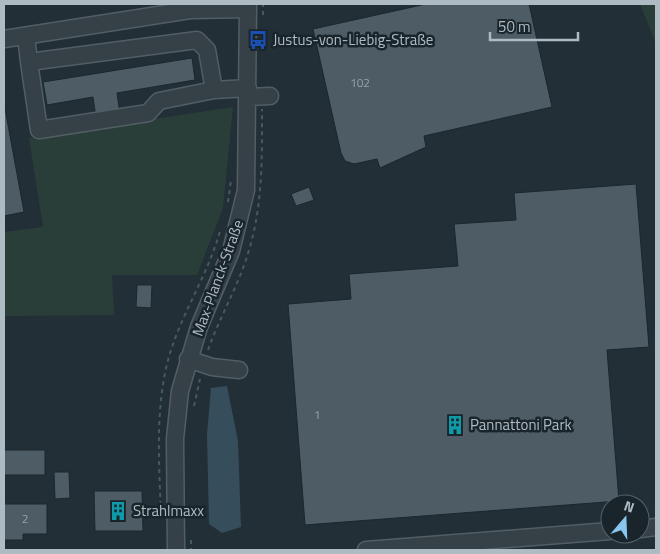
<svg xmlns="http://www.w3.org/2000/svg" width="660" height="554" viewBox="0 0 660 554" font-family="'Titillium Web',sans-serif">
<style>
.green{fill:#2a3e39}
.water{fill:#364e5c}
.building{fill:#4d5c65;stroke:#1c272d}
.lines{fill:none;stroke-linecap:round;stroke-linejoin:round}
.minor-casing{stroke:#525e64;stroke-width:19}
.path{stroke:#485b59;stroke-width:2;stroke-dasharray:4 4;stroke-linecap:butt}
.minor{stroke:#354047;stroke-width:16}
.labels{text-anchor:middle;stroke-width:5;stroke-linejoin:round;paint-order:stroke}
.number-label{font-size:12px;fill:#96a3ac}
.poi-label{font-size:15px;fill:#afbbc3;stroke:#1a252b;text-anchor:start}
.street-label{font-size:15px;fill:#afbbc3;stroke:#1a252b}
</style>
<rect width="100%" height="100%" fill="#222f36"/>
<!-- green -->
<path class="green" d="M640,4H656V44Z
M233,107L223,208L197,275H112L114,315L4,316V232L43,227L29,138Z"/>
<!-- water -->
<path class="water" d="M227,386L238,441L241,527L222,533L209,524L207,434L211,388Z"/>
<!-- building -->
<path class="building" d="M426,4H529L552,107L424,136L426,147L380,168L377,159L354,164L345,161L341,153L313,29Z
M192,58L195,80L117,93L120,114L96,118L93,97L47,105L43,82Z
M4,103L24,212L4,216Z
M636,184L649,347L607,350L619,501L305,525L288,304L351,299L349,274L458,266L454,224L516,220L514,193Z
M309,187L314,200L296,206L291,194Z
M137,285H152L151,308L136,307Z
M4,450H45V475H4Z
M54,472H69L70,498L55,499Z
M94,491H142L143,531H95Z
M4,504H47V534H23V540H4Z"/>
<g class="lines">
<!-- minor casing -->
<g class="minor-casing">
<path id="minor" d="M26,36L29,62L197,40L207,50L214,90L248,88
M4,39L190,10L248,9
M29,62L39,130L148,113L159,101L214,90
M248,97L270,96
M188,359L212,367L239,370
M640,529L656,527
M176,550L175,439L180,391L199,327L231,251L246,190L248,4
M366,550L610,531"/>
</g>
<!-- path -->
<path class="path" d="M263,15V4
M228,202L231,180
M208,350C220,316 239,285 249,250C263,204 262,157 262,109
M194,406L200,379
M161,513C159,466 156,419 165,373C175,322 207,279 220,231
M191,540V550"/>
<!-- minor -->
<use href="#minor" class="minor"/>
</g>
<!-- icons -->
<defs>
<g id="bus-bare" transform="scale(1.5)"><path d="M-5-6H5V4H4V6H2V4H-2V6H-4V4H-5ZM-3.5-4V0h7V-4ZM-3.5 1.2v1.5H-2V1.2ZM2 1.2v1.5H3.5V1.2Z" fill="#1a4fb4" stroke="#1a252b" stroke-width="2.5" paint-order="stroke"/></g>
<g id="building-bare" transform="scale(1.5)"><path d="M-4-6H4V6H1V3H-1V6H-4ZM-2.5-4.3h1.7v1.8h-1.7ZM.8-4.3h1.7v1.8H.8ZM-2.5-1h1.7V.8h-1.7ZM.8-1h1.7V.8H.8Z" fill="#0f9aa8" stroke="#1a252b" stroke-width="2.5" paint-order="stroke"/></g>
</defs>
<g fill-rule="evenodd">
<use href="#bus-bare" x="258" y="40"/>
<use href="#building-bare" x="455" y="425"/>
<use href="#building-bare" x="118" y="511"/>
</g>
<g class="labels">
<!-- number labels -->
<g class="number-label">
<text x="360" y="87">102</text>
<text x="317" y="419">1</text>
<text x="25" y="523">2</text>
</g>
<!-- poi labels -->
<g class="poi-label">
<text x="273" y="45">Justus-von-Liebig-Straße</text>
<text x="470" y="430">Pannattoni Park</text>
<text x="133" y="516">Strahlmaxx</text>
</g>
<!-- street labels -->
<g class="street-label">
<text transform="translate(218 278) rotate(-70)" y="5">Max-Planck-Straße</text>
</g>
</g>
<!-- border -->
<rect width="660" height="554" fill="none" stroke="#afbbc3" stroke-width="10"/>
<!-- north arrow -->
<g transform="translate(625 519) rotate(19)"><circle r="24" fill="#1a252b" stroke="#566168"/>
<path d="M0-4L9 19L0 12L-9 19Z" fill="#88c6f0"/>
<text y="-8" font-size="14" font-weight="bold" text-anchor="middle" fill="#afbbc3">N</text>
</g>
<!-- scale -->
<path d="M490 32v8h88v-8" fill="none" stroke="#afbbc3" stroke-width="2.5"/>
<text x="498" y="32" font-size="15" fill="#afbbc3" stroke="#1a252b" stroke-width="4" paint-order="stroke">50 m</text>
</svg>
